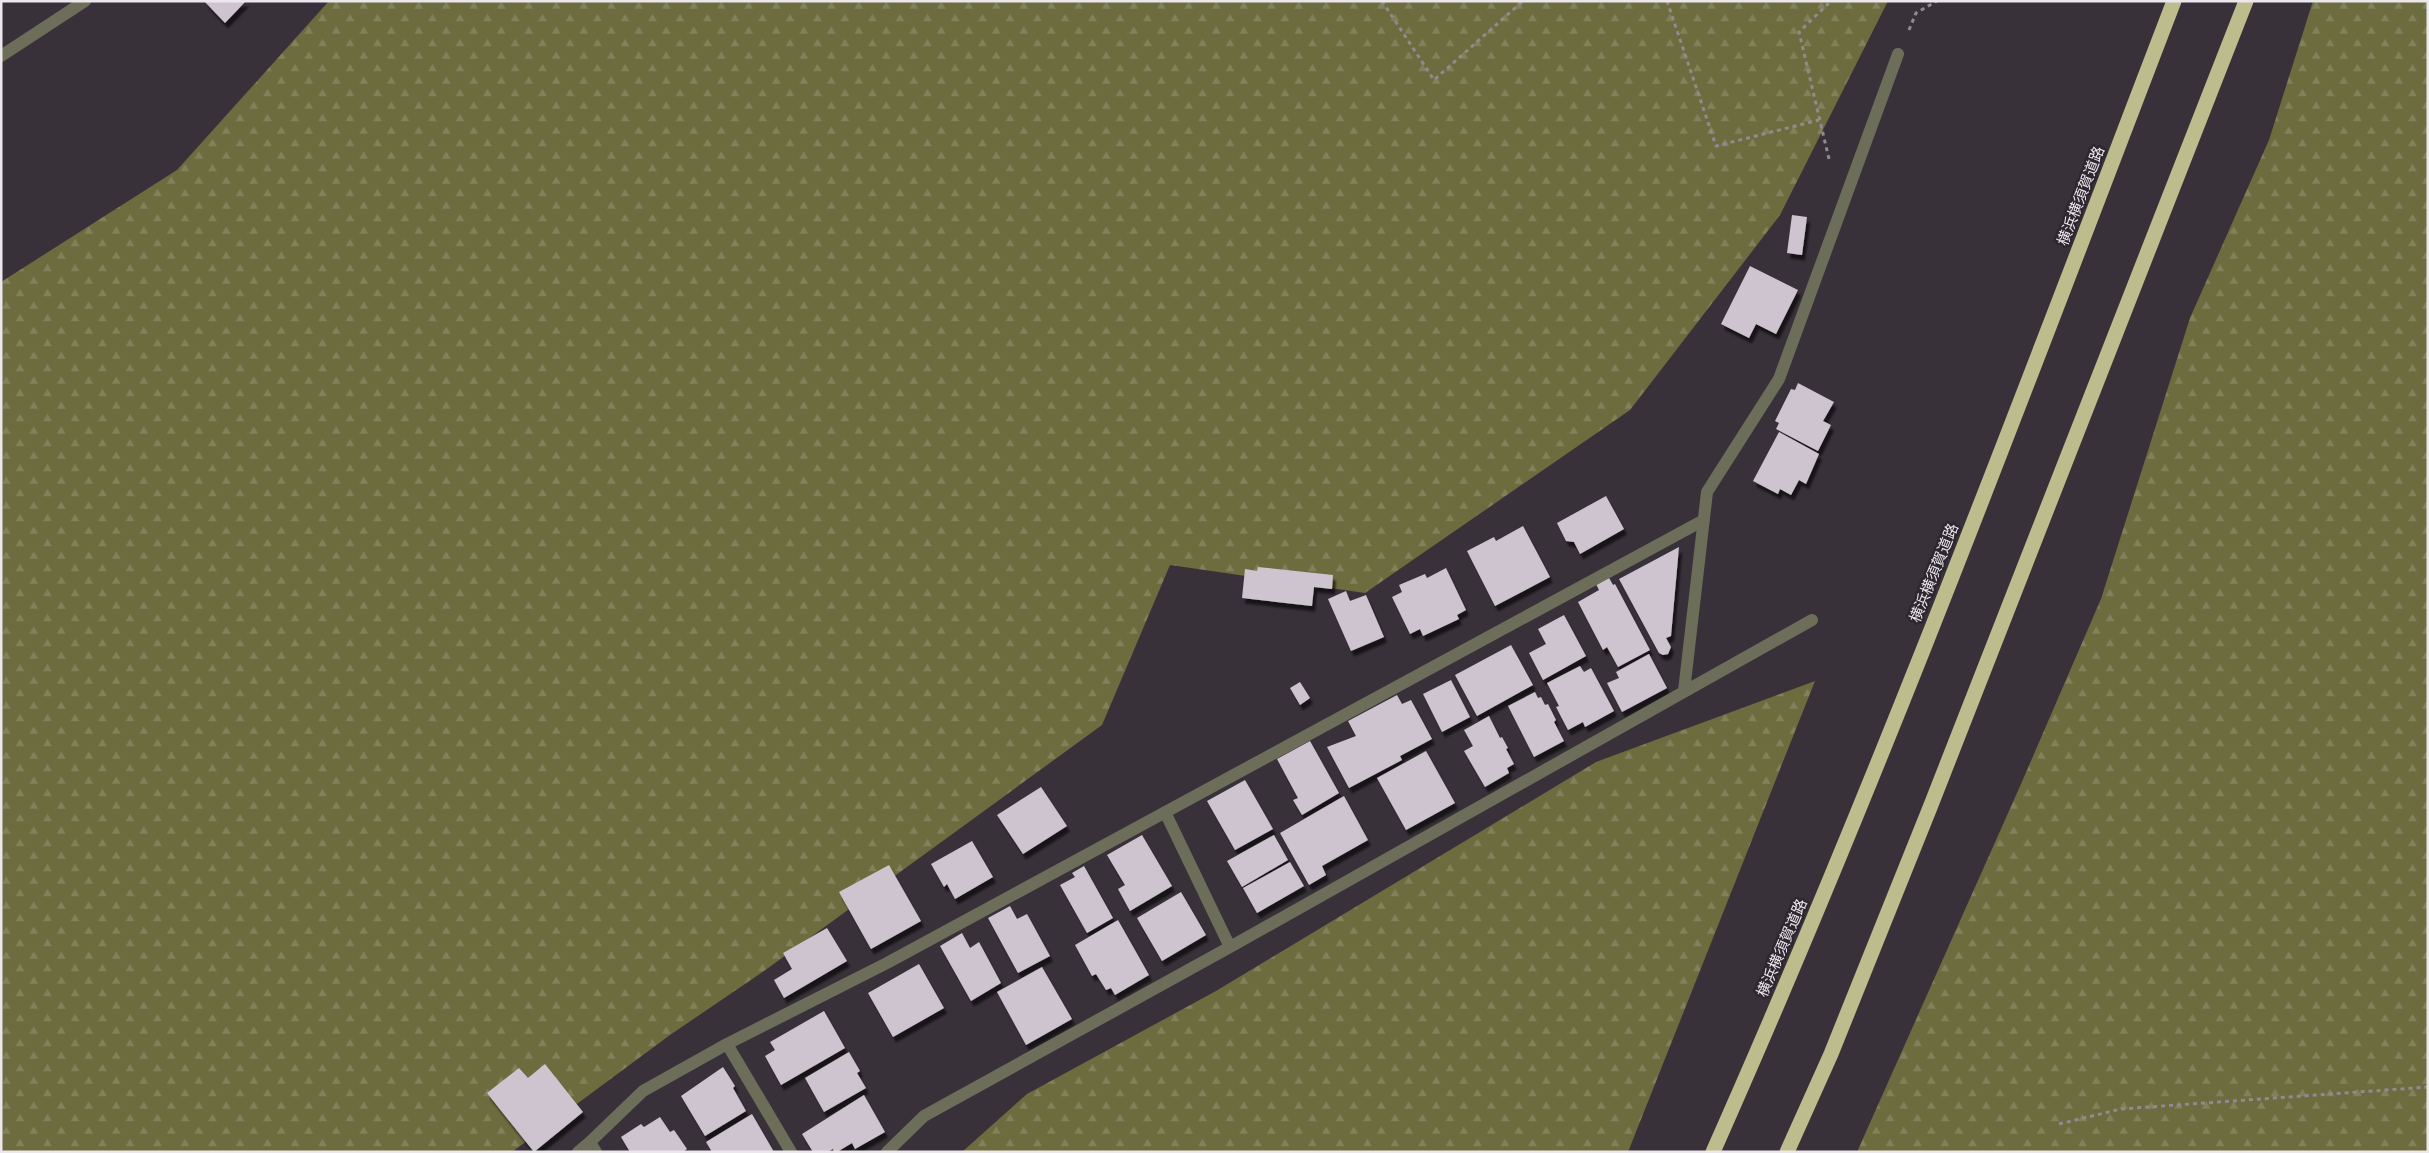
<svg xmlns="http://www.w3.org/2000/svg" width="2429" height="1153" viewBox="0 0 2429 1153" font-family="Manrope,'Noto Sans JP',sans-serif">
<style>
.forest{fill:url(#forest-firs)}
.building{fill:#cdc4cf;filter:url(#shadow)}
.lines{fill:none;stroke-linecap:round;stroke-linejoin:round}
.path{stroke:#908a91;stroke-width:3;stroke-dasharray:4 4;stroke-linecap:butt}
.service{stroke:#6d6e5a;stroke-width:12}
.minor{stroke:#6d6e5a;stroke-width:12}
.motorway{stroke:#bcbc8c;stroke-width:15}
.labels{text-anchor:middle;stroke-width:5;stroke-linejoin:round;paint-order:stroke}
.street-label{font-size:15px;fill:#ece7ed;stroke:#2e2730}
</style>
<defs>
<pattern id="forest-firs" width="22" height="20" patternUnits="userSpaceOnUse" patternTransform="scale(1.25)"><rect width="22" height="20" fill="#6c6c3f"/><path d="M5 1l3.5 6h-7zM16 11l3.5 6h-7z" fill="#81815b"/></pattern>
<filter id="shadow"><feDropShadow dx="3" dy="5.5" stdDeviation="1" flood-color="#0009"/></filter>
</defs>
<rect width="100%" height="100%" fill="#39313a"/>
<!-- forest -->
<path class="forest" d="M329,1H1888L1780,215L1630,410L1365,593L1170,565L1102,725L764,971L670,1035L512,1152H1V282L177,170Z
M2313,1H2428V1152H1857L2021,784L2101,599L2190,318L2269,140Z
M1815,681L1628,1152H962L1027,1094L1216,991L1596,762Z"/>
<!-- building -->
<path class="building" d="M204,1H246L225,23Z
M1792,215L1807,217L1802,255L1787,253Z
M1750,266L1798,290L1776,334L1756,324L1749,338L1721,324Z
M1798,383L1834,402L1823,421L1831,425L1818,451L1776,429L1779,423L1775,421L1791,389L1795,390Z
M1779,432L1819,454L1806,484L1799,480L1791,495L1780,489L1778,494L1753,481Z
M1606,496L1624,529L1580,554L1574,542L1566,541L1557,523Z
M1523,526L1550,577L1495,606L1467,551L1494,537L1496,541Z
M1679,547L1671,636L1666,638L1671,647L1668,654L1663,655L1659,653L1619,579Z
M1258,567L1333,575L1332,589L1314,587L1312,606L1242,598L1245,569L1257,571Z
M1446,568L1466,610L1457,615L1459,619L1423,636L1420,629L1410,634L1392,597L1402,592L1399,585L1425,574L1427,578Z
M1608,576L1613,585L1615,584L1650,650L1618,667L1607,647L1603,650L1578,602L1599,590L1595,582Z
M1346,591L1350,601L1366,595L1384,637L1351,651L1328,599Z
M1564,615L1586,656L1543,680L1529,653L1546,644L1538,629Z
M1511,645L1533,685L1477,716L1455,675Z
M1649,654L1667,688L1622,712L1607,683L1619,678L1616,672Z
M1580,666L1584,672L1591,668L1614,711L1585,727L1583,722L1568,730L1556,707L1559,706L1547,683Z
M1451,680L1470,717L1442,732L1423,694Z
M1300,682L1310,698L1300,705L1290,688Z
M1535,692L1538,698L1541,697L1545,705L1548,704L1556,720L1554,722L1564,741L1534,757L1508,706Z
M1397,695L1402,704L1411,700L1432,739L1400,756L1402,760L1349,788L1327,747L1356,736L1348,721Z
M1489,716L1500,738L1502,737L1508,748L1506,749L1514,764L1507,768L1509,773L1485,787L1464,751L1473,746L1464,730Z
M1310,741L1339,793L1302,815L1293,800L1298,798L1277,759Z
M1426,751L1455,803L1406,830L1377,778Z
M1245,780L1273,829L1235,850L1207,801Z
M1041,787L1067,826L1023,854L997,815Z
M1344,796L1368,840L1322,866L1326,875L1309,885L1280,833Z
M1142,835L1172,886L1130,911L1118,889L1125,885L1107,855Z
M1274,835L1288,860L1242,887L1227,861Z
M972,841L993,877L955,899L947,884L944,887L931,864Z
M1290,862L1304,886L1257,913L1243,888Z
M889,865L921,921L871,949L839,892Z
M1084,866L1113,918L1087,933L1060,885L1075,877L1072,873Z
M1181,892L1206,935L1162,961L1137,918Z
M1010,906L1017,919L1027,914L1050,956L1018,973L988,918Z
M1118,920L1149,975L1115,995L1111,988L1106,990L1096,974L1092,976L1075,945Z
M827,928L847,961L784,998L774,980L792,969L783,953Z
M962,933L970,948L979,942L1001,983L971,1001L940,946Z
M919,964L944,1008L893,1037L868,993Z
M1042,967L1072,1019L1026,1045L997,992Z
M824,1011L845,1048L781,1085L765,1056L775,1050L770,1042Z
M849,1052L860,1071L857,1073L866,1088L824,1112L805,1078Z
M545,1064L583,1112L534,1152L487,1093L519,1068L528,1078Z
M723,1067L735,1086L733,1088L746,1111L705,1136L681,1096Z
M864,1095L885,1132L855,1149L852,1143L837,1152H834L833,1149L827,1152H813L802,1134Z
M752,1114L774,1152H712L706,1142Z
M660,1117L670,1132L674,1130L687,1149L683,1152H630L621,1137L641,1124L644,1127Z"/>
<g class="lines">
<!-- path -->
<path class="path" d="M1382,1L1434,80L1523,1
M1667,1L1716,146L1819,120
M1909,30L1916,13L1937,1
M1829,159L1799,32L1831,1
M2059,1124L2121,1109L2428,1087"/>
<!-- service -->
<path class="service" d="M1684,691L1707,492L1779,379L1898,54
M1165,812L1230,947
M727,1044L791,1152
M590,1142L643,1091L727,1044L887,963L1704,520
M887,1152L924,1116L1230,947L1812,620"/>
<!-- minor -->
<path class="minor" d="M1,56L85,1
M578,1152L590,1142L596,1152"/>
<!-- motorway -->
<path class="motorway" d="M1713,1152C1881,774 2026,387 2174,1
M1787,1152L1831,1054L1931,805L2246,1"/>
</g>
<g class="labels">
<!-- street labels -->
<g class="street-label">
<text transform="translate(2081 196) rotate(-69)" y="5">横浜横須賀道路</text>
<text transform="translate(1934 573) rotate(-68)" y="5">横浜横須賀道路</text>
<text transform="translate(1782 948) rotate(-67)" y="5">横浜横須賀道路</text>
</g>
</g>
<!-- border -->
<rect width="2429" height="1153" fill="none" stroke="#ece7ed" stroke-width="5"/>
</svg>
